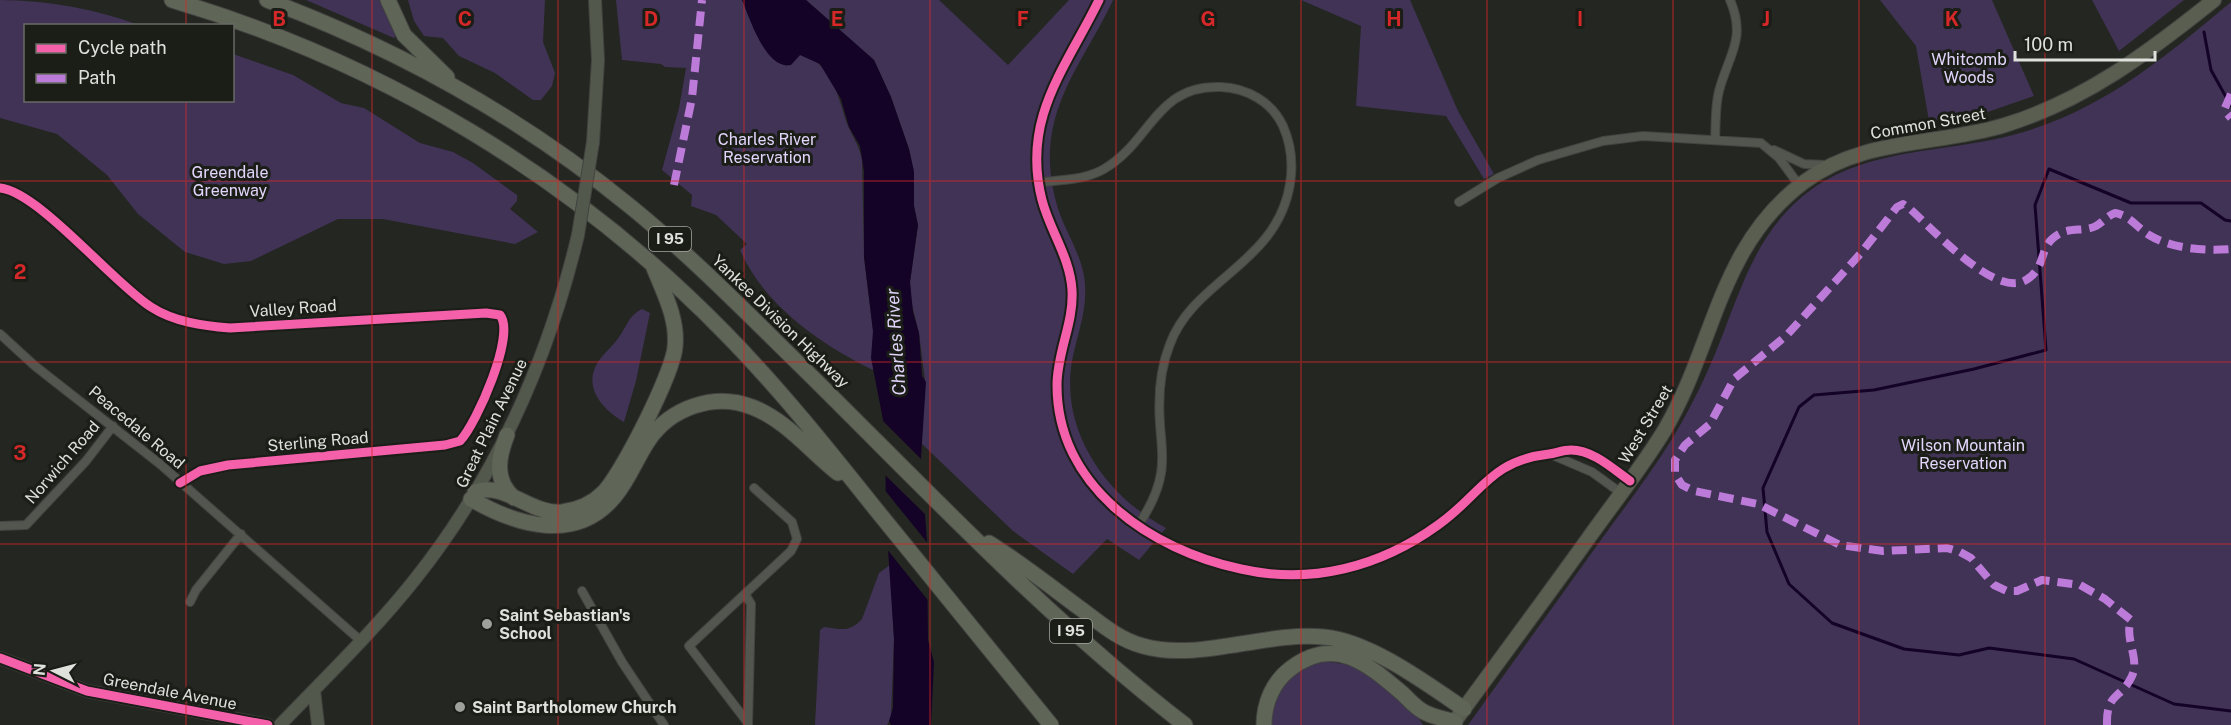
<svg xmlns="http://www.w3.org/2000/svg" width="2231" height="725" viewBox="0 0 2231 725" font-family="'Public Sans',sans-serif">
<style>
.green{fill:#403355}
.water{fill:#140326}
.pier{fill:#242621}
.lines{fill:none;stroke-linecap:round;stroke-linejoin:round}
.stream{stroke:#140326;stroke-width:3}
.minor-casing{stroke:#424340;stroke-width:10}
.secondary-casing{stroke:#424340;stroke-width:14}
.primary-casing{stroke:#424340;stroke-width:16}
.motorway-casing{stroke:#424340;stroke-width:17}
.minor{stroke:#52564e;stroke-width:8}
.secondary{stroke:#53584c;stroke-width:12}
.primary{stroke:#595e51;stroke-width:14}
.motorway{stroke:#5f6557;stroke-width:15}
.secondary-bridge-casing{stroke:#424340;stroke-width:14;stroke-linecap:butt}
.secondary-bridge{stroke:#53584c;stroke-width:12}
.quiet{stroke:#bd7bd9;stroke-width:8;stroke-dasharray:15 8;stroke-linecap:butt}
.cycleway-casing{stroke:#1b1d17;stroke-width:13}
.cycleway{stroke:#f560ab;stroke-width:9}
.grid{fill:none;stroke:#d62828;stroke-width:1.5;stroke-opacity:0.55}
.poi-dot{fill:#9ea09b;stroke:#1b1d17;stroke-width:2}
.labels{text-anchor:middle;stroke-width:6;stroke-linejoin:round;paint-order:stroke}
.shield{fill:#1b1d17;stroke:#a4a6a1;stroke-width:1.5}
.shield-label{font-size:15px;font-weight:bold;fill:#dfe1dc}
.park-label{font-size:16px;fill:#e3d6fc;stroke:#1b1d17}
.street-label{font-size:16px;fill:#dfe1dc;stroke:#1b1d17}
.poi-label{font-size:16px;font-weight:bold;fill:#dfe1dc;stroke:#1b1d17;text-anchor:start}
.water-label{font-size:18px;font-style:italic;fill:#dfd3f8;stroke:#1b1d17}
.grid-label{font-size:20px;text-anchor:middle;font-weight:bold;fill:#d62828;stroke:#1b1d17;stroke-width:6;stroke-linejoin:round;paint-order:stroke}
</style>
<rect width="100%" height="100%" fill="#242621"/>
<!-- green -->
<path class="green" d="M0,0C48,0 94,9 139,25L26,26V100H232L233,54L293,75L341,103L364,108L420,143L453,152L473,163L517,195V201L510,209L538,232L515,244L383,219H338L251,261L224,264L185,252L138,214L107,175L57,134L0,118Z
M306,0H383L397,34L394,38Z
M408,0H545L543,42L555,73L552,86L541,100H533L495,73L459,56L443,38L424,36L414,21Z
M616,0H742L764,46L786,66L800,55C829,59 839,97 846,121C851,135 859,144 862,160L864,257L873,331V370C820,344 764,305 740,250L747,244L716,215L691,206L692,195L662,170L679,108L686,68L665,67L661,64L622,60Z
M806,0H939L1008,65L1069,0H1113C1093,44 1061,83 1052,132C1047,160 1051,190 1061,217C1069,237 1080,254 1084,276C1089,307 1078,331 1072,361C1060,431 1106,496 1166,528L1139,560L1107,539L1073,574L1013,531L921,443L925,381L919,333L911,301L910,282L918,225L914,206V172L909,149L891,97L874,60Z
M1301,0H1410L1458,111L1494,174L1484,179L1446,116L1356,106L1361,26Z
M1880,0H1992L2034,96L1976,116L1929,121L1916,46Z
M2092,0H2184L2119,51Z
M2231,2V725H1468C1511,665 1555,604 1598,544C1623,509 1650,475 1672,439C1690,409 1706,377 1719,344C1742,286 1758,228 1812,189C1873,146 1951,153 2020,133C2104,109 2165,57 2231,2Z
M642,309L650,313L636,381L624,422C603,410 582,387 598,362C604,353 613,346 619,337C628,325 628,316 642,309Z
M890,565L894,639L891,718L887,725H815L820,630L824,627C840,629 849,633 862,619L879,573Z
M1324,661L1357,666L1413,709L1423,725H1270C1276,689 1286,670 1324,661Z"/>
<!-- water -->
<path class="water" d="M742,0H806L874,60L891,97L909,149L914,172V206L918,225L910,282L913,312L919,333L922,376L926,382L921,457L927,542L928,640L934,662L931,725H891L889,721L893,708L894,639L886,519L885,430L871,358L873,331L864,257V171L860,146L849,127L841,99L820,64L800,55L791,65C766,70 750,19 742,0Z"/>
<!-- pier -->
<path class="pier" d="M881,419L924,462L928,517L882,472Z
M883,488L930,546L931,604L886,548Z"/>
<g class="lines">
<!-- stream -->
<path class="stream" d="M2204,32L2211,70L2231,106
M2231,221L2225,220L2201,203H2131L2049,169L2035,205L2046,350L1974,369L1874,390L1814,395L1799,407L1763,488L1767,532L1789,584L1832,623L1904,649L1959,655L1989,648L2074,659L2174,704L2231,711"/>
<!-- minor casing -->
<g class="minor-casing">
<path id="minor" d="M1099,0C1066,68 1021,118 1042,200C1050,231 1070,257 1072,290C1074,323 1057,352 1057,385C1057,487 1151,550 1241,569C1311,585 1380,567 1438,525C1482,494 1489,461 1549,454C1556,453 1563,450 1571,450C1593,450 1613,469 1630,481
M1715,139C1716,123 1715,106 1719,91C1728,56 1747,39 1730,0
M1774,150L1804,164L1827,165
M1038,183C1061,179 1083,181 1104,169C1151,142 1156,84 1221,87C1247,88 1272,102 1283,126C1291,144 1293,165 1290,184C1277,264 1194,279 1170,344C1160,369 1158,397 1160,424C1161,440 1164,457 1161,473C1158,493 1148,511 1137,527
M0,188C39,192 112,282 151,307C174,322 204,326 230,328L486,313L500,315C516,334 477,423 460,441L445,445L228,465L200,471L180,483
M1459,202L1498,178L1538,160L1603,141L1643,136L1761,143L1779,158L1799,185
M0,334L35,366L160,464L361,641
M1550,454L1592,472L1621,493
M0,526L26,525L86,461L113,426
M582,591L622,662L664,725
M745,594L751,604L748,725
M190,602L196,590L241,534
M748,723L689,646L791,551L797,539L792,522L754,488"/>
</g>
<!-- secondary casing -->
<g class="secondary-casing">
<path id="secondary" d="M593,142L598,60L595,0
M0,658L87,691L268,725
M314,690L318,725
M280,725C326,677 375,630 416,578C496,477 548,360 578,235"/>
</g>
<!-- primary casing -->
<g class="primary-casing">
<path id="primary" d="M1452,725C1498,662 1545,599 1590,536C1615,501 1642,467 1664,431C1715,345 1718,246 1804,182C1864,137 1937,146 2005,125C2086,100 2149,52 2214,0"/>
</g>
<!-- motorway casing -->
<g class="motorway-casing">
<path id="motorway" d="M172,0C382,62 573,177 726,334C779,388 827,448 874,507C933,580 992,652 1051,725
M267,0C398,49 523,119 631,207C691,256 745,311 800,365C925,488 1045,617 1185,725
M388,0L404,35L447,77
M507,435C498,458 494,480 514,498
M475,492C504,481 531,515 562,512C577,510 592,504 603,493C621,476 673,373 675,347C678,319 664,293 654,268
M471,499C516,525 576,544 615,496C629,479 636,459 648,441C670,408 714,392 752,407C786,420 810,451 838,473
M989,543C1021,563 1050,586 1081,609C1100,623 1119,640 1143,646C1199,662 1266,631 1324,637C1369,641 1426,683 1464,709
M1264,725C1264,703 1273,682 1290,669C1335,634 1369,665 1403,694C1409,700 1416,708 1424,712C1433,717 1445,719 1455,722"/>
</g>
<!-- minor -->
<use href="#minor" class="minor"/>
<!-- secondary -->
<use href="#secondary" class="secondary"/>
<!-- primary -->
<use href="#primary" class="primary"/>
<!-- motorway -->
<use href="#motorway" class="motorway"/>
<!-- secondary-bridge casing -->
<g class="secondary-bridge-casing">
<path id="secondary-bridge" d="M578,235L593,142"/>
</g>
<!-- secondary-bridge -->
<use href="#secondary-bridge" class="secondary-bridge"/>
<!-- quiet -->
<path class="quiet" d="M2231,94L2224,110L2231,118
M674,185L692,98L702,0
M2107,725C2106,692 2121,700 2132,676C2140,658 2124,639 2131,620L2105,599L2080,585L2042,580L2017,591H2007L1994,585L1971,558L1960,552L1947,548L1883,551L1840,545L1758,504L1694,491L1682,485L1675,474V460L1685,445L1710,424L1734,379L1787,335L1861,253L1897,207L1903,204L1909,208C1931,227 1995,299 2026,280C2045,269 2040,250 2052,239C2067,225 2082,233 2096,226C2103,222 2107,216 2115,213C2131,216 2136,227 2149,235C2172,249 2205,251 2231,249"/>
<!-- cycleway casing -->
<g class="cycleway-casing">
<path id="cycleway" d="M1099,0C1066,68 1021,118 1042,200C1050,231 1070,257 1072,290C1074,323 1057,352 1057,385C1057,487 1151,550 1241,569C1311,585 1380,567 1438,525C1482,494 1489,461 1549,454C1556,453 1563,450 1571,450C1593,450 1613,469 1630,481
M0,188C39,192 112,282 151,307C174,322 204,326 230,328L486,313L500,315C516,334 477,423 460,441L445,445L228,465L200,471L180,483
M0,658L87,691L268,725"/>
</g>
<!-- cycleway -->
<use href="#cycleway" class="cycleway"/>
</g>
<!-- grid -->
<path class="grid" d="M186,0V26M372,0V725M558,0V725M744,0V725M930,0V725M1116,0V725M1301,0V725M1487,0V725M1673,0V725M1859,0V725M2045,0V725M186,100V725M0,181H2231M0,362H2231M0,544H2231"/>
<!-- markers -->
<g class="poi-dot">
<circle cx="487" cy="624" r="6"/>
<circle cx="460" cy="707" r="6"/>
</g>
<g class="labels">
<!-- shield labels -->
<g class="shield">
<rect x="649" y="227" width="42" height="24" rx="4.5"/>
<rect x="1050" y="619" width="42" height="24" rx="4.5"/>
</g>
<g class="shield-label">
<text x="670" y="244">I 95</text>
<text x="1071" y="636">I 95</text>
</g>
<!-- park labels -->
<g class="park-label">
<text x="1969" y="65">Whitcomb<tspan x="1969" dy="18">Woods</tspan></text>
<text x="767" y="145">Charles River<tspan x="767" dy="18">Reservation</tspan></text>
<text x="230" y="178">Greendale<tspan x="230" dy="18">Greenway</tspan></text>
<text x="1963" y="451">Wilson Mountain<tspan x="1963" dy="18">Reservation</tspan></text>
</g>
<!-- street labels -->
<g class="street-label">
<text transform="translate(1928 123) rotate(-10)" y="6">Common Street</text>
<text transform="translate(293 308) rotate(-4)" y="6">Valley Road</text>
<text transform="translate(781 321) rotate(44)" y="6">Yankee Division Highway</text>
<text transform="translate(491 423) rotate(-64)" y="6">Great Plain Avenue</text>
<text transform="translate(1645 424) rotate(-59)" y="6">West Street</text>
<text transform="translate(137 427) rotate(40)" y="6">Peacedale Road</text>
<text transform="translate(318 441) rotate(-5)" y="6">Sterling Road</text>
<text transform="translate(62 462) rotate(-49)" y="6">Norwich Road</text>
<text transform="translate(170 691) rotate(11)" y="6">Greendale Avenue</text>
</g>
<!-- poi labels -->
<g class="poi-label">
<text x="499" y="621">Saint Sebastian's<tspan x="499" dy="18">School</tspan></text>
<text x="472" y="713">Saint Bartholomew Church</text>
</g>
<!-- water labels -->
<g class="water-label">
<text transform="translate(896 342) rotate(-94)" y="6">Charles River</text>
</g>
</g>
<g class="grid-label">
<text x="279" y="26">B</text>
<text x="465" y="26">C</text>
<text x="651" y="26">D</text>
<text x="837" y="26">E</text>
<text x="1023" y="26">F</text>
<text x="1208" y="26">G</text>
<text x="1394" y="26">H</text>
<text x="1580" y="26">I</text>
<text x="1766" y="26">J</text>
<text x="1952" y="26">K</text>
<text x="20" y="279">2</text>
<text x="20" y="460">3</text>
</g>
<!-- legend -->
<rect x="24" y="24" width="210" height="78" fill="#1b1d17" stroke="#696b66" stroke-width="1.5"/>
<rect x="36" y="44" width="30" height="9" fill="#f560ab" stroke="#696b66" stroke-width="1.5"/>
<text x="78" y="54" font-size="18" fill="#dfe1dc">Cycle path</text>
<rect x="36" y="74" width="30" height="9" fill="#bd7bd9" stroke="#696b66" stroke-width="1.5"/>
<text x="78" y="84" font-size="18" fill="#dfe1dc">Path</text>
<!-- north arrow -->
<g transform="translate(54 671) rotate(276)" stroke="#1b1d17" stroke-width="4.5" paint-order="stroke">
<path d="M0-4.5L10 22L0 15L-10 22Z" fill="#dfe1dc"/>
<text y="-9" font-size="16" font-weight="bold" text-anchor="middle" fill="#dfe1dc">N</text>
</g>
<!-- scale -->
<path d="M2015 51v9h140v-9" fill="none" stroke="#dfe1dc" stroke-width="3"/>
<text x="2024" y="51" font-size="18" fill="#dfe1dc" stroke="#1b1d17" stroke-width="4.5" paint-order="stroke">100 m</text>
</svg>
